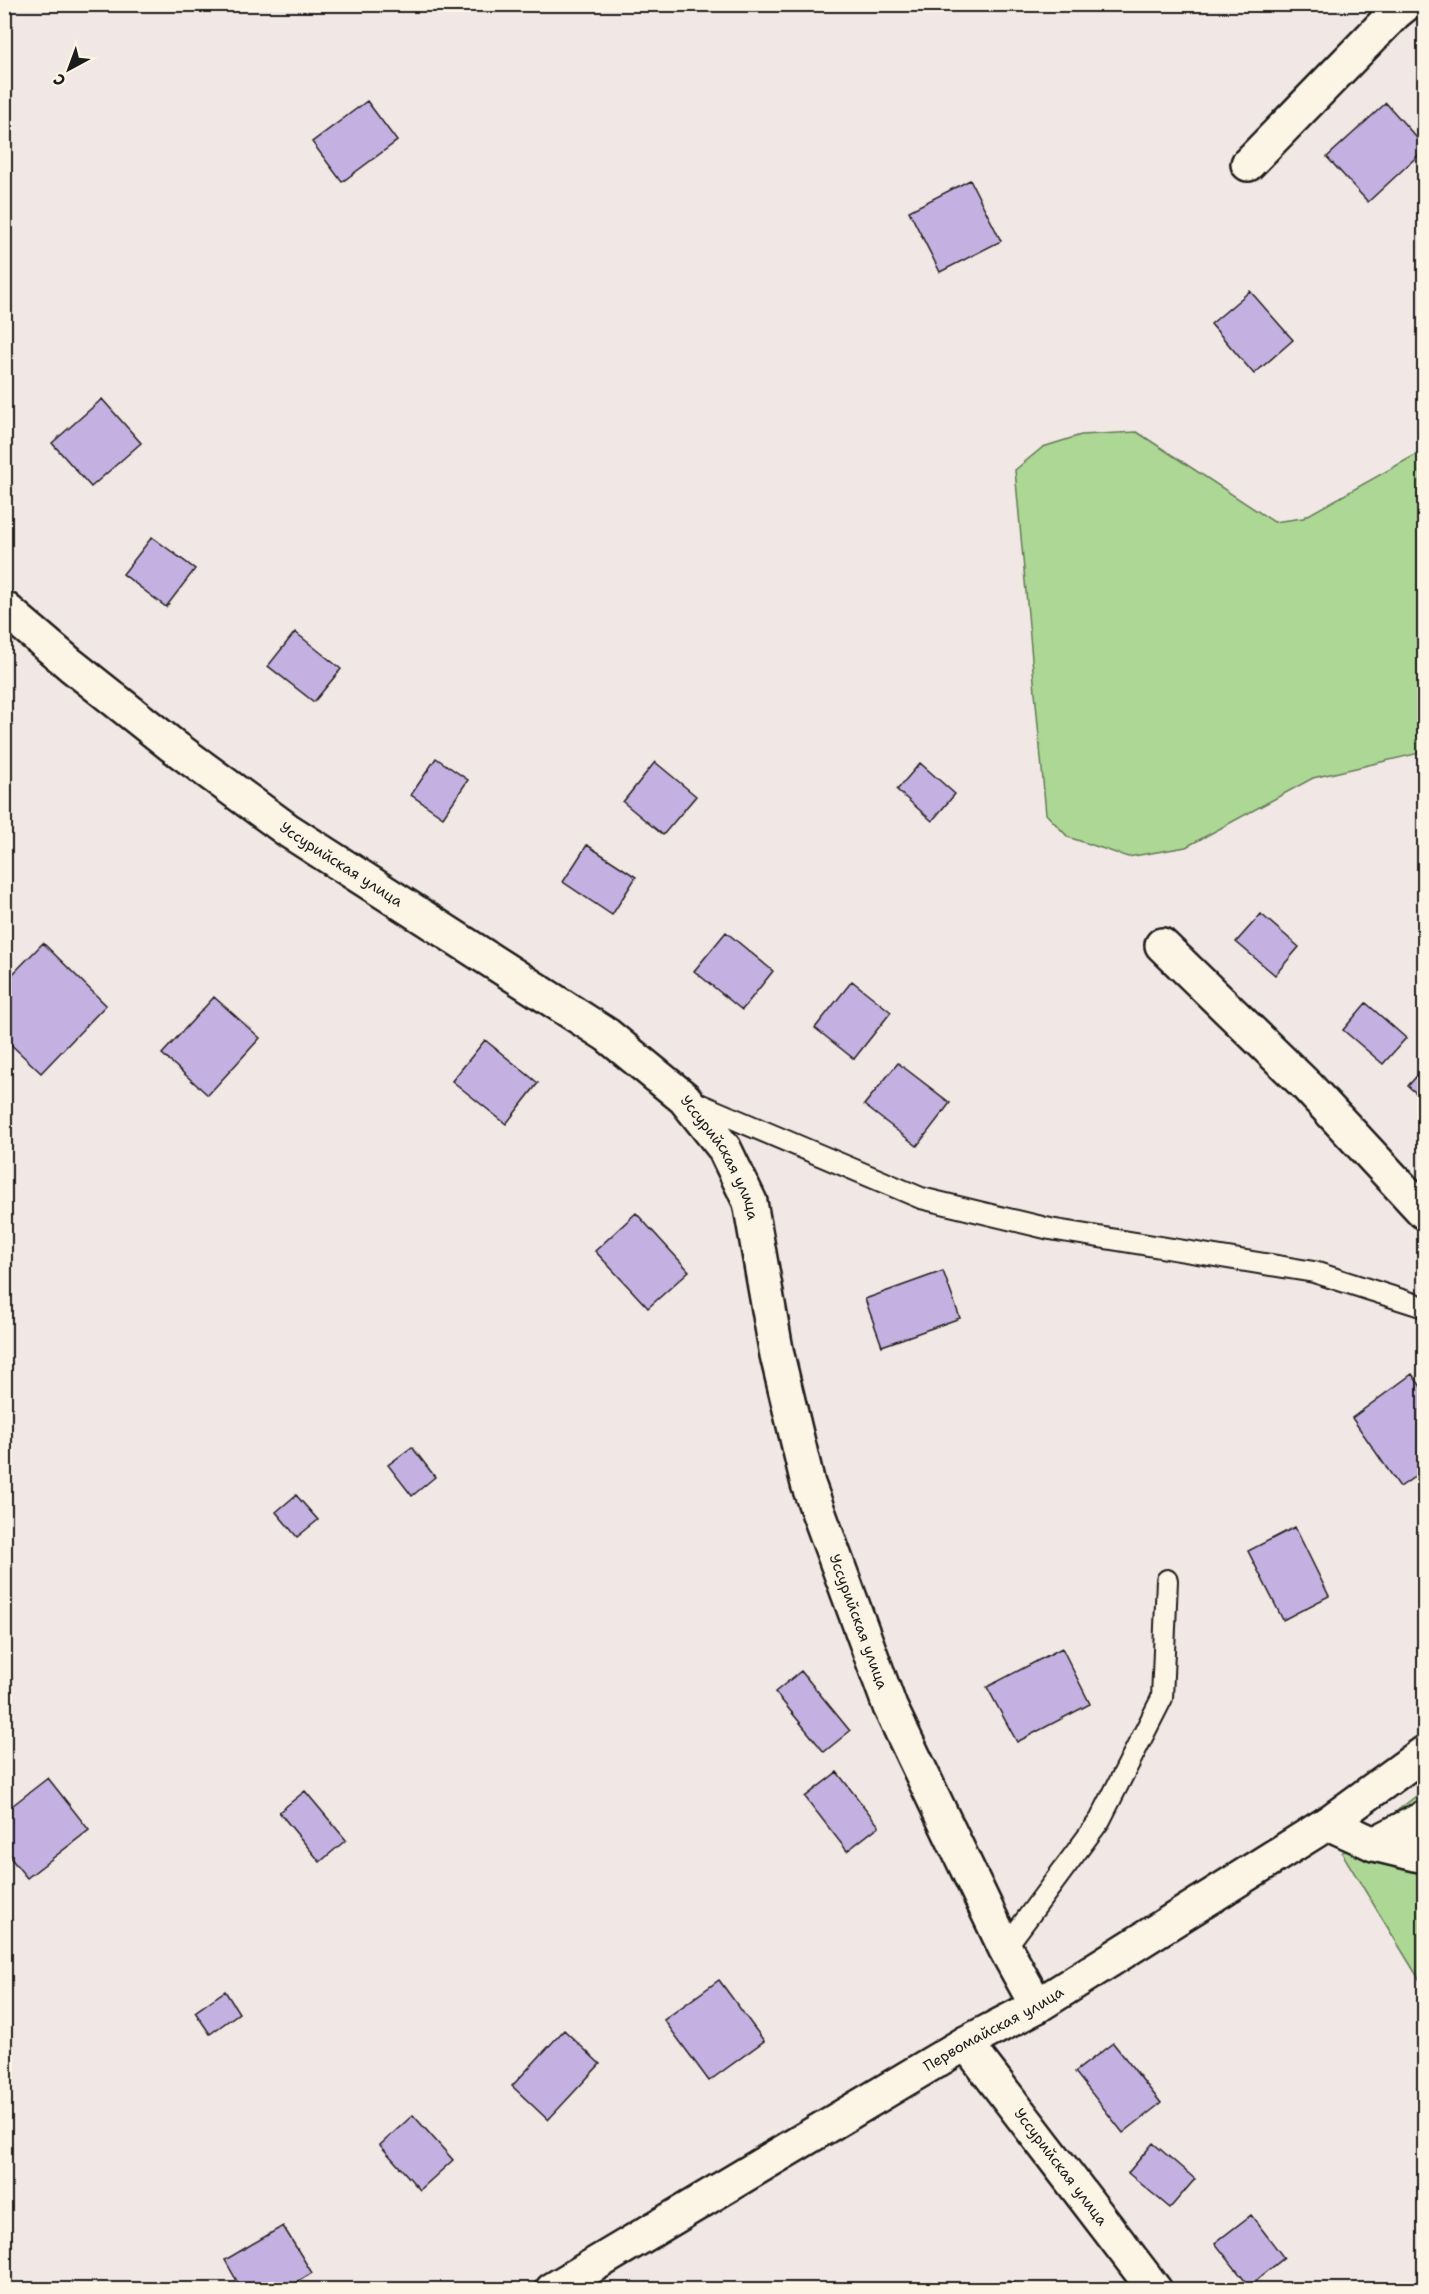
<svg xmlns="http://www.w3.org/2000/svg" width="1429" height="2294" viewBox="0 0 1429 2294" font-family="'Shantell Sans',sans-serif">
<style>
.green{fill:#add795;stroke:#647a58;stroke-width:1.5}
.building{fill:#c4b1e1;stroke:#1c1c1c;stroke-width:1.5}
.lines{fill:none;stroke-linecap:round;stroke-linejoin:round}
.lane-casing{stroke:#1c1c1c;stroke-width:24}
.street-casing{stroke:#1c1c1c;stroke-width:38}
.primary-casing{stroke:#1c1c1c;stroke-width:38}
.lane{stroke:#fcf5e5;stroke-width:20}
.street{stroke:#fcf5e5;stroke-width:33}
.primary{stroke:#fcf5e5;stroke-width:33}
.labels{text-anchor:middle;stroke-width:6;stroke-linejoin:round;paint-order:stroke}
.street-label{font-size:15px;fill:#1c1c1c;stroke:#fcf5e5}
</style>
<rect width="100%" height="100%" fill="#f1e7e4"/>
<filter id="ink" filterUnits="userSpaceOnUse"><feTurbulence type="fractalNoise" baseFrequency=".0167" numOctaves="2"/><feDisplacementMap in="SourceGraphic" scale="12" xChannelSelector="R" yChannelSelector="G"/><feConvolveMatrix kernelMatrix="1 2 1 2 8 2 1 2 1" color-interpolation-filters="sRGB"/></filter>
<g filter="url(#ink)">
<!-- green -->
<path class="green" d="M1137,432L1274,522L1303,518L1424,450V752L1313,778L1186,847L1128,857L1068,837L1046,814L1015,470L1043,447L1081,435Z
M1424,1790V1987L1342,1853Z"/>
<!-- building -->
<path class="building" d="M367,101L397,141L342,182L312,142Z
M1386,103L1424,146V150L1368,202L1327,157Z
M970,180L1001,241L940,272L909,211Z
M1250,291L1293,340L1254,374L1211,324Z
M102,399L141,443L91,487L52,443Z
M152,537L195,569L166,607L123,574Z
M295,632L341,669L314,702L268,666Z
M436,758L468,780L443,817L411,795Z
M655,762L696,796L663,835L623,802Z
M920,763L955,794L932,821L897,790Z
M587,845L636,877L612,915L563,882Z
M1261,914L1299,947L1275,975L1236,942Z
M726,932L773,971L742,1010L694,971Z
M43,943L106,1005L41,1073L4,1038V983Z
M852,981L891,1012L854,1059L815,1028Z
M214,997L260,1038L208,1095L162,1054Z
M1366,1003L1406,1038L1383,1064L1343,1030Z
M485,1040L538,1083L506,1124L452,1081Z
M898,1063L950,1103L917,1146L864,1105Z
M1424,1068V1100L1408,1086Z
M636,1213L689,1271L648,1308L595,1251Z
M943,1271L960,1318L882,1346L865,1299Z
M1412,1374L1424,1391V1470L1400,1487L1352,1418Z
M412,1447L435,1477L412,1496L388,1465Z
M296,1495L318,1520L297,1537L276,1512Z
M1295,1527L1329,1596L1283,1620L1248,1551Z
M1062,1648L1090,1704L1017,1742L987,1687Z
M801,1671L850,1731L824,1752L775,1692Z
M837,1772L879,1826L847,1851L805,1797Z
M48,1778L89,1830L27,1878L4,1850V1812Z
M305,1791L346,1840L320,1862L279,1812Z
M719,1980L764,2041L709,2081L664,2020Z
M225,1991L239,2013L210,2034L195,2012Z
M564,2030L600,2064L548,2120L512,2086Z
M1113,2043L1161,2103L1123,2133L1075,2072Z
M413,2115L453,2160L420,2190L380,2145Z
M1153,2143L1195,2179L1170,2208L1128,2173Z
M1251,2215L1284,2258L1249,2286L1215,2243Z
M283,2226L312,2273L284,2290H242L225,2260Z
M1008,2281L1030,2290H1005Z"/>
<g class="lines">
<!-- lane casing -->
<g class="lane-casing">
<path id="lane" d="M692,1101L921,1198L1050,1229L1314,1272L1424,1307
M1005,1948L1100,1820L1162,1698L1167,1580"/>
</g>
<!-- street casing -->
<g class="street-casing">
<g id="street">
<path d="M1248,164L1395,13L1406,4"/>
<path id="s1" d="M4,608L71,665L173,746L289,831L607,1035L684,1098L724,1148L750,1202L777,1355L808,1484L890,1707L1005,1948L1037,2006"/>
<path d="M1162,945L1307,1086L1424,1212"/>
<path d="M1328,1823L1374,1844L1424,1856"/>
<path d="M1374,1844L1424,1818"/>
<path id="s2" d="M966,2043L1155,2290"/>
</g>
</g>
<!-- primary casing -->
<g class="primary-casing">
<g id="primary">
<path id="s3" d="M552,2290L966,2043L1037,2006L1328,1823L1424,1753"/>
</g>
</g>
<!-- lane -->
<use href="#lane" class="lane"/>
<!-- street -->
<use href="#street" class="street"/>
<!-- primary -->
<use href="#primary" class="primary"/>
</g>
</g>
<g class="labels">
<!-- street labels -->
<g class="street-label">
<text dy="5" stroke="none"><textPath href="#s1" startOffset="424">Уссурийская улица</textPath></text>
<text dy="5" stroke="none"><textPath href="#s1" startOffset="910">Уссурийская улица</textPath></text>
<text dy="5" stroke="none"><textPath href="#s1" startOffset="1398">Уссурийская улица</textPath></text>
<text dy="5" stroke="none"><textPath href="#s3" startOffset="513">Первомайская улица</textPath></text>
<text dy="5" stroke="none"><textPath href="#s2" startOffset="156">Уссурийская улица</textPath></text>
</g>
</g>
<!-- margin -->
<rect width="1429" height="2294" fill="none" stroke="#fcf5e5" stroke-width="24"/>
<rect x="12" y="12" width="1405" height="2270" fill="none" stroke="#1c1c1c" stroke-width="2" filter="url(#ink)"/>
<!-- north arrow -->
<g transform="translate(69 69) rotate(221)" stroke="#fcf5e5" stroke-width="4.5" paint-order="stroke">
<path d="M0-4.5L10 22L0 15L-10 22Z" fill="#1c1c1c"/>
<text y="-9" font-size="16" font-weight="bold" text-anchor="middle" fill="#1c1c1c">С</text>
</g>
</svg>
